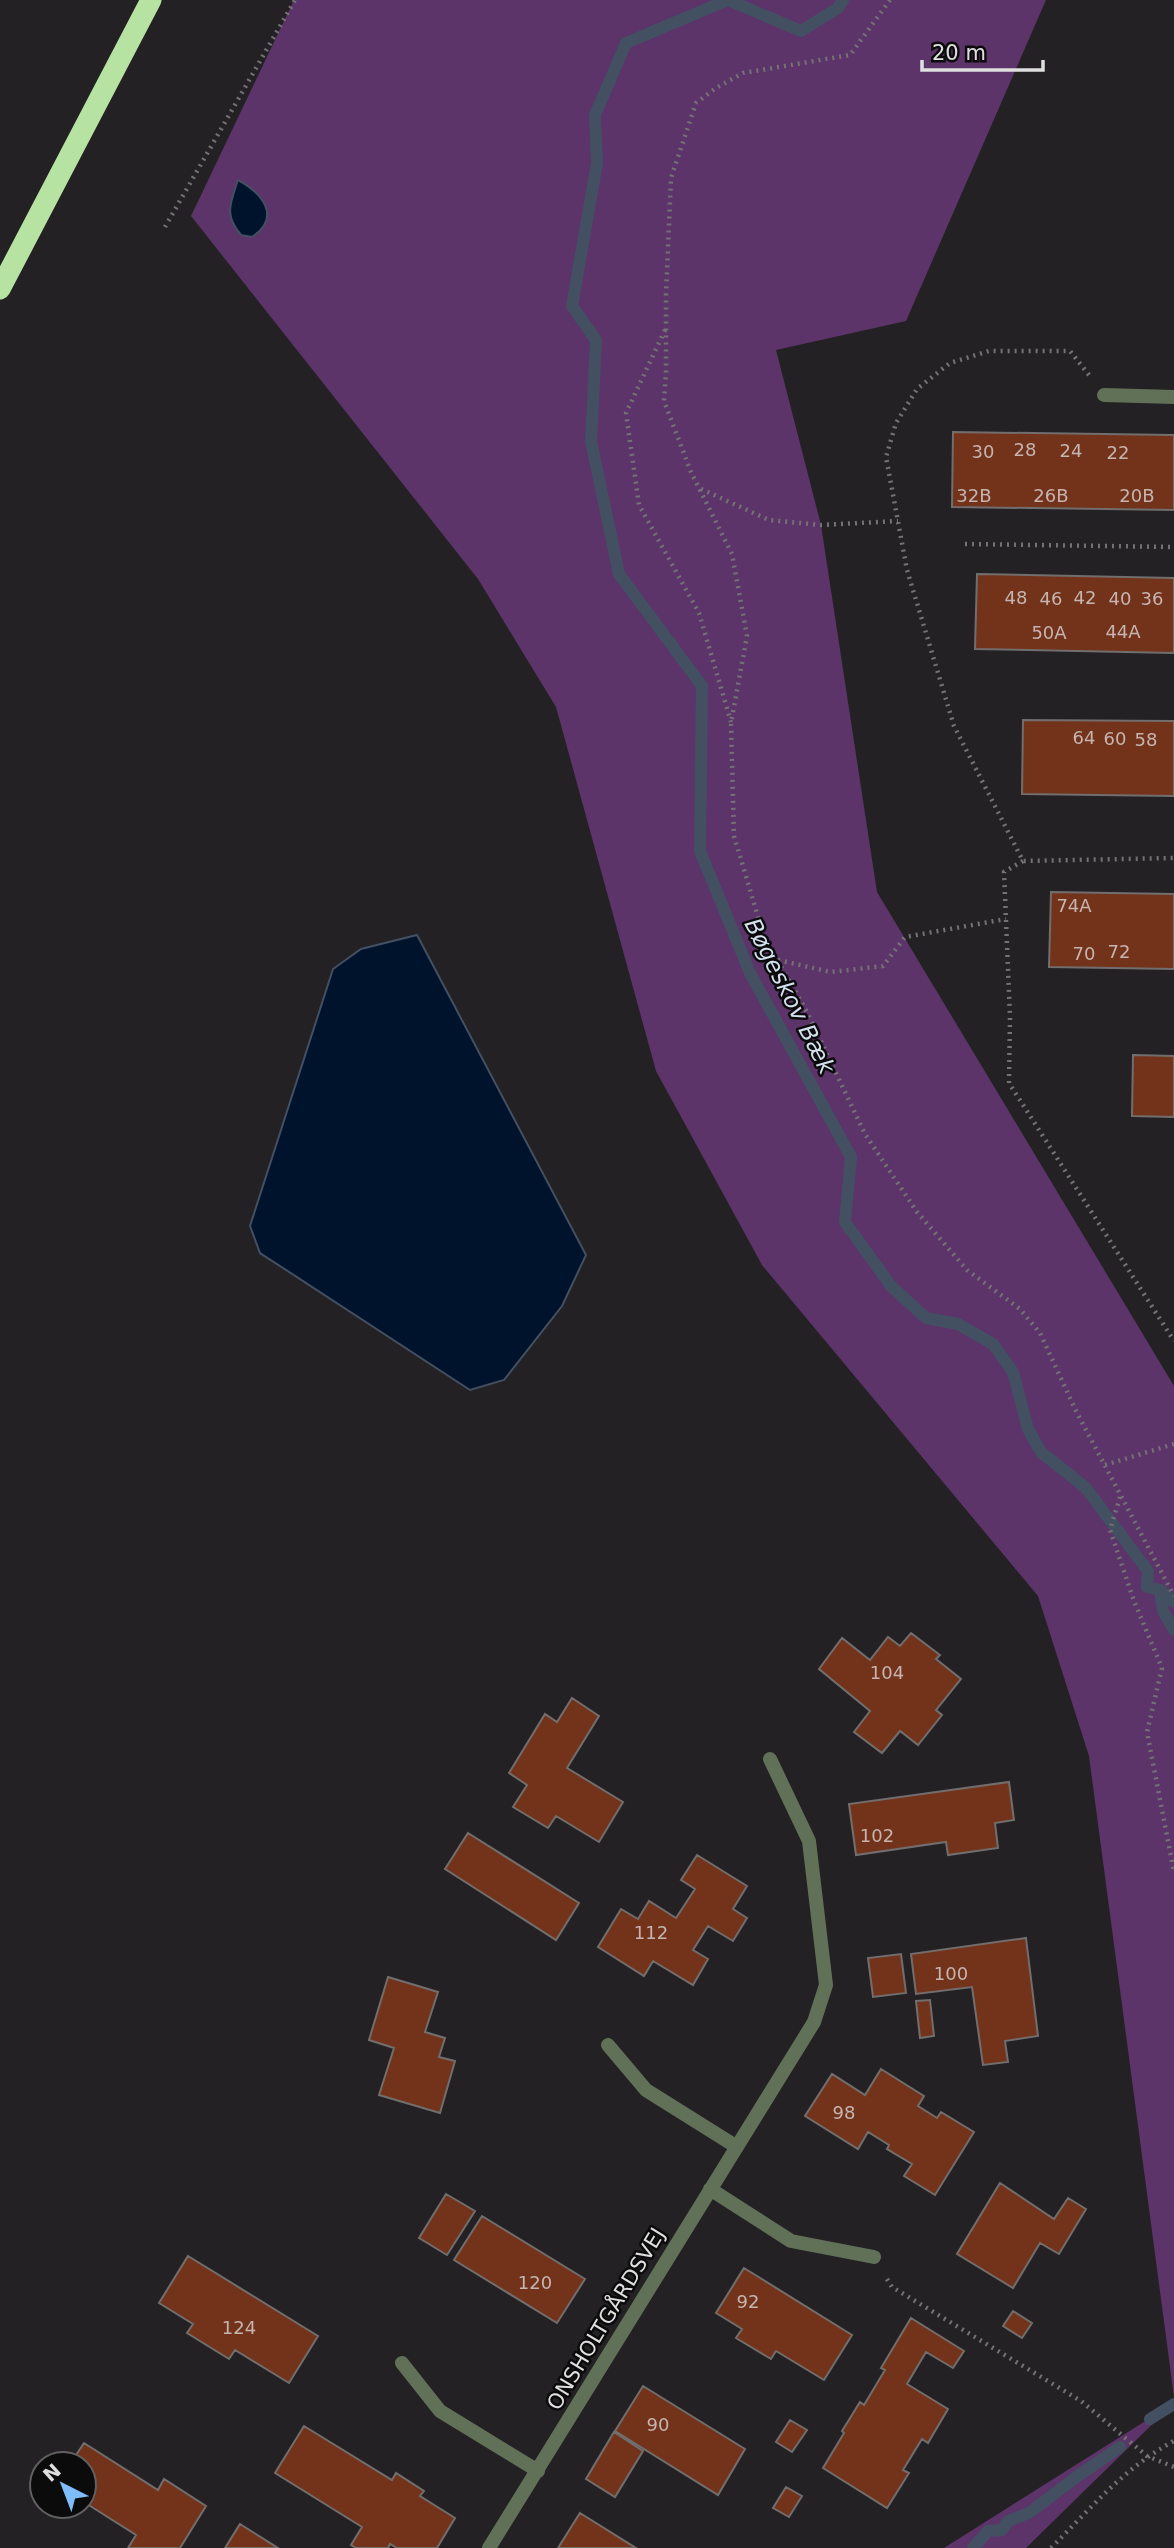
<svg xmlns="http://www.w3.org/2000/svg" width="1174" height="2548" viewBox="0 0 1174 2548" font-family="'DejaVu Sans',sans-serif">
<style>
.forest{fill:#5c3469}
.water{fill:#00132c;stroke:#435062;stroke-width:2}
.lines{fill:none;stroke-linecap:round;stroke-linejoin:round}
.stream{stroke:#435062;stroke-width:12}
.building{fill:#73331b;stroke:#716e6d;stroke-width:2}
.path{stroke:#747274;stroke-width:4.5;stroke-dasharray:2 5;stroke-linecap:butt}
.street{stroke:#607158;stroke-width:14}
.highway{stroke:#b6e2a2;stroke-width:21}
.labels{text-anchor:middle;stroke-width:5;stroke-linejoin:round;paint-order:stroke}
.number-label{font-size:18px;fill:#c5b4af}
.street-label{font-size:21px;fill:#e0dfe0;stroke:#0c0b0c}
.water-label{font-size:23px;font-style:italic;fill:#d2e0ef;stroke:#0c0b0c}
</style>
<rect width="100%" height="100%" fill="#232124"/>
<!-- forest -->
<path class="forest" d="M294,0H1046L906,321L776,350L821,525L877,892L1174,1386V2397L1089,1756L1038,1596L762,1265L656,1071L556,707L478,579L191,216Z
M1174,2403L1026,2548H944Z"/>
<!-- water -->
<path class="water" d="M238,180C262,193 282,217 252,237L241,235C224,215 230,204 238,180Z
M417,935L586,1255L562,1306L504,1380L470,1390L260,1253L250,1226L333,969L361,949Z"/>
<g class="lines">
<!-- stream -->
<path class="stream" d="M843,0L838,8L801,31L728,0L626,43L595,115L597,163L572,306L596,340L591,441L619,574L702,686L700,851L750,973L851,1157L845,1222L891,1286L926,1318L958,1324L993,1344L1013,1372L1028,1429L1041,1452L1086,1488L1148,1571L1147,1587L1160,1590L1174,1602
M1160,1590L1163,1611L1174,1630
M1150,2419L1174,2404
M973,2548L988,2531L1002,2530L1008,2521L1029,2513L1075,2478L1120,2447"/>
</g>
<!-- building -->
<path class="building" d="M953,432L1174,435V510L952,507Z
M977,574L1174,578V653L975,649Z
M1023,720L1174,721V796L1022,794Z
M1051,892L1174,894V969L1049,967Z
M1133,1055L1174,1056V1117L1132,1116Z
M911,1633L940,1655L936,1659L961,1679L936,1710L942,1715L918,1745L900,1731L882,1753L854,1732L870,1711L819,1669L842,1638L870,1660L888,1637L900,1646Z
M572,1698L599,1716L567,1768L623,1802L599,1842L556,1816L548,1828L513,1807L527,1785L509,1773L545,1714L557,1722Z
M1009,1782L1014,1820L995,1823L998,1848L948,1855L946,1842L856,1855L849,1804Z
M468,1833L579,1903L556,1940L445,1869Z
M697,1855L747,1886L733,1909L747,1918L733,1941L708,1926L693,1950L708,1959L693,1985L653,1961L644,1976L598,1947L621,1909L638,1919L649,1901L676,1918L695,1889L681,1880Z
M1026,1938L1038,2036L1005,2041L1008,2062L983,2065L972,1987L916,1994L911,1954Z
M901,1954L906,1993L873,1997L868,1958Z
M388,1977L438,1992L425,2032L445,2038L439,2057L455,2061L440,2113L379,2095L394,2048L369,2040Z
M930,2000L934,2036L920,2038L916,2001Z
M881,2069L924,2096L918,2106L937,2118L941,2112L974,2132L935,2195L904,2176L912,2164L887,2149L889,2145L868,2132L858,2149L805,2116L832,2074L865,2095Z
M1000,2183L1054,2219L1068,2198L1086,2209L1059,2254L1040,2243L1013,2288L957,2254Z
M446,2194L475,2211L447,2255L419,2238Z
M482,2216L585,2279L557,2323L454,2260Z
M188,2256L318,2336L289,2383L235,2350L229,2359L187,2333L193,2324L159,2303Z
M744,2268L852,2335L824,2380L776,2351L771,2359L736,2338L742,2329L716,2313Z
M1013,2311L1032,2323L1022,2338L1003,2326Z
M911,2318L964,2351L953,2368L926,2352L907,2384L948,2409L928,2443L922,2439L903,2470L909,2473L887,2508L823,2468L844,2433L842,2431L860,2402L864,2405L885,2370L881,2368Z
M643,2386L745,2449L718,2495L615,2431Z
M790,2420L807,2430L792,2452L776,2442Z
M304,2426L392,2480L396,2473L424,2491L420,2496L455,2518L437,2548H397L390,2544L388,2548H356L351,2545L362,2527L275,2473Z
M614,2432L643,2451L615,2497L586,2479Z
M84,2443L158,2490L164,2479L206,2506L180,2548H128L136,2535L84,2502V2464H70Z
M786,2487L802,2496L789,2517L773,2508Z
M580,2513L636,2548H558Z
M240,2524L278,2548H225Z"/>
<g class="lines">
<!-- path -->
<path class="path" d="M890,0L850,55L743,73L716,88L696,103L671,178L666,295V373L664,401L691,472L732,554L747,636L731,723L734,836L764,937L807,1012L865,1134L917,1212L967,1270L1020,1309L1040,1333L1076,1411L1174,1596
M165,227L295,0
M665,330L626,413L639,505L699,613L731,722
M1089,375L1070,351H989L950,363L917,389L896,423L886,457L907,570L954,726L1023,861L1174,858
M701,489L769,520L821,525L898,521
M965,544L1174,547
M1023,861L1004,872L1010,1017L1009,1083L1174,1341
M778,960L831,972L883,966L905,937L1006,919
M1105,1465L1174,1444
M1120,1497L1110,1530L1134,1601L1162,1668L1147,1732L1174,1872
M887,2279L892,2287L1081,2401L1147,2456L1174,2467
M1051,2548C1090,2509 1125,2467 1174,2441"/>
<!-- street -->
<path class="street" d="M1104,395L1174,397
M608,2045L646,2090L737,2147
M710,2189L791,2241L874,2257
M402,2363L440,2411L538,2471
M489,2548L814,2022L826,1985L809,1841L770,1759"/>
<!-- highway -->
<path class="highway" d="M0,289L151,0"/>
</g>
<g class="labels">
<!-- number labels -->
<g class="number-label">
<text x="1025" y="456">28</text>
<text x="1071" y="457">24</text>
<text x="983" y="458">30</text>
<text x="1118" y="459">22</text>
<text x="974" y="502">32B</text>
<text x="1051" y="502">26B</text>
<text x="1137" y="502">20B</text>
<text x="1016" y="604">48</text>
<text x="1085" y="604">42</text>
<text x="1051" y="605">46</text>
<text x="1120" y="605">40</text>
<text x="1152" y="605">36</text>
<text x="1123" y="638">44A</text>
<text x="1049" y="639">50A</text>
<text x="1084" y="744">64</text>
<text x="1115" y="745">60</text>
<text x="1146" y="746">58</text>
<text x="1074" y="912">74A</text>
<text x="1119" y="958">72</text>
<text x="1084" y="960">70</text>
<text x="887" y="1679">104</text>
<text x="877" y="1842">102</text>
<text x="651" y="1939">112</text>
<text x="951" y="1980">100</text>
<text x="844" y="2119">98</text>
<text x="535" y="2289">120</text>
<text x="748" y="2308">92</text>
<text x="239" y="2334">124</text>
<text x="658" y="2431">90</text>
</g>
<!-- street labels -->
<g class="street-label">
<text transform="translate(606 2319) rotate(-59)" y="7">ONSHOLTGÅRDSVEJ</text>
</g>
<!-- water labels -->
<g class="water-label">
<text transform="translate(790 996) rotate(63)" y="8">Bøgeskov Bæk</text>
</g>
</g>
<!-- north arrow -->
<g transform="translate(63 2485) rotate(318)"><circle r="33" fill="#0c0b0c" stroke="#616061" stroke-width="2"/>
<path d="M0-5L12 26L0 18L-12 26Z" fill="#7fbdfa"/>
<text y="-10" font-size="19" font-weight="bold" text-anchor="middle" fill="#e0dfe0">N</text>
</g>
<!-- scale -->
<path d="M922 60v10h121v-10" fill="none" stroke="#e0dfe0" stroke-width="3.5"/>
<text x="932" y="60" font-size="21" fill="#e0dfe0" stroke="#0c0b0c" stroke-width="5" paint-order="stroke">20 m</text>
</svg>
